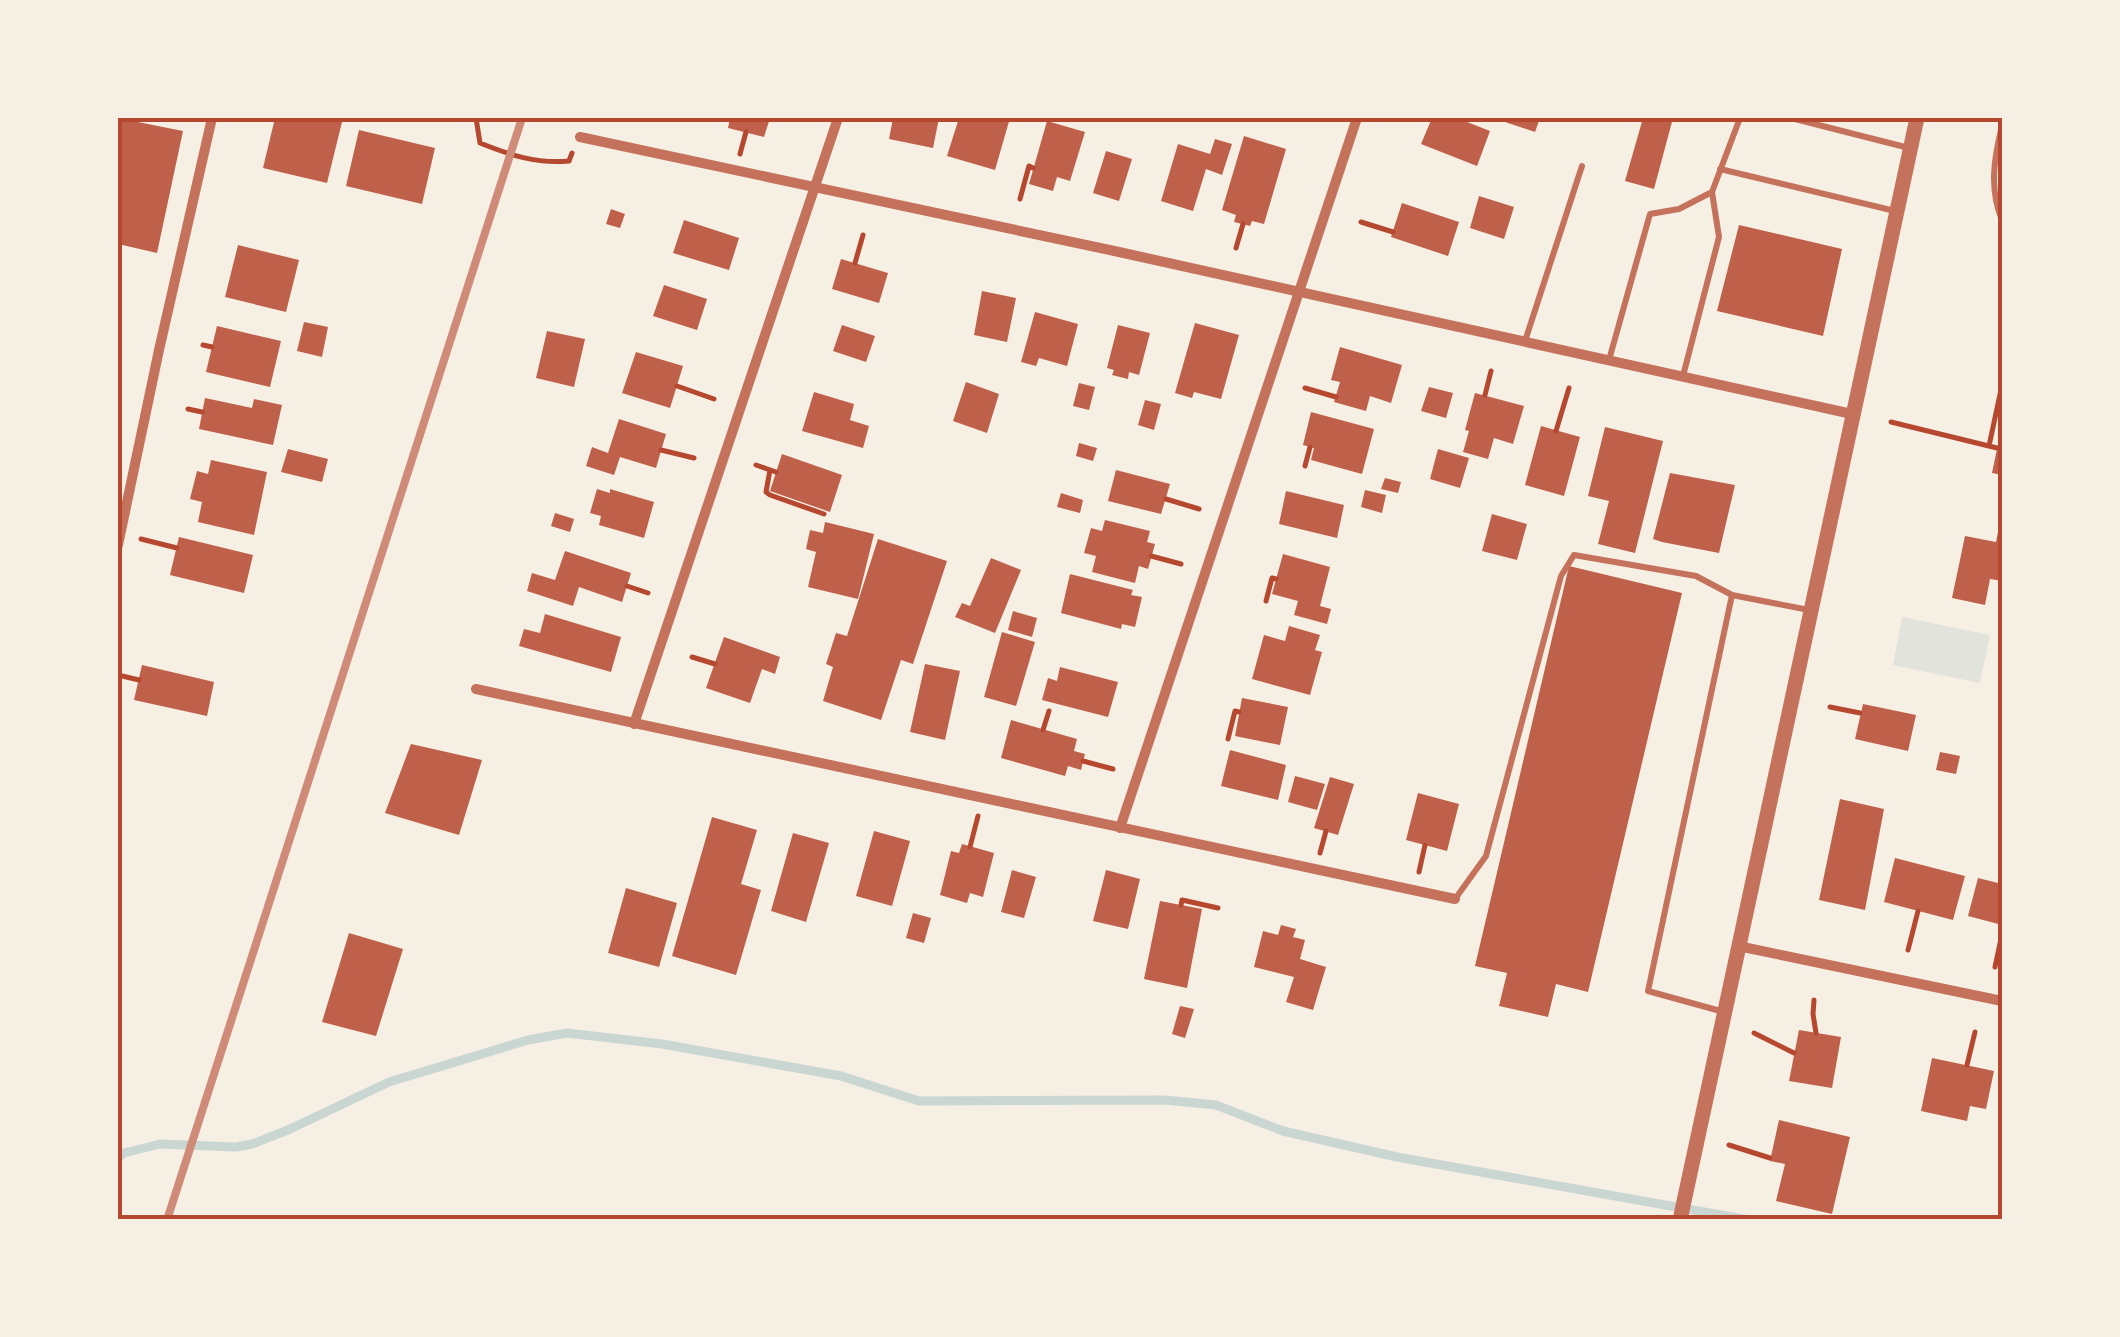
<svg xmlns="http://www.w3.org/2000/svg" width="2120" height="1337" viewBox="0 0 2120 1337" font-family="'Golos Text',sans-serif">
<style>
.green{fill:#e2e4dc}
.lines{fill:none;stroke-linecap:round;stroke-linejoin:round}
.stream{stroke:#c9d6d2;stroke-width:9}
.building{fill:#bf614a}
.path{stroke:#b5482f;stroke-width:5}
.service{stroke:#c5725c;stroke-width:6}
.minor{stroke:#c5725c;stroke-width:10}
.tertiary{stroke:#c5725c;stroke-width:15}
.rail{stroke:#cf8b77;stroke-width:8}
.neatline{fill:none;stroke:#b5482f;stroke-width:4}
</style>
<rect width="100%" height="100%" fill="#f6efe4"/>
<!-- green -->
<path class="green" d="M1902,617L1990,635L1980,683L1893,665Z"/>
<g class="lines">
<!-- stream -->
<path class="stream" d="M118,1158L124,1153L160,1144L236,1147L252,1144L288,1130L389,1082L528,1040L567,1033L662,1044L841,1076L919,1101L1165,1100L1216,1105L1283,1131L1397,1157L1749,1220"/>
</g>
<!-- building -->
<path class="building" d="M118,118L183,131L157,253L118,244Z
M275,118H324L342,122L327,183L263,168Z
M730,118H770L764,137L728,128Z
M893,118H939L933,148L889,139Z
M959,118H1010L995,170L947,156Z
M1432,118H1457L1490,131L1477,166L1421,144Z
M1504,118H1540L1535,132L1502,121Z
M1643,118H1673L1654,189L1625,181Z
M1047,121L1085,132L1070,181L1057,177L1053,191L1029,184Z
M359,130L435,148L422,204L346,186Z
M1244,136L1286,149L1264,224L1252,221L1250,226L1234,222L1236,215L1222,210Z
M1215,139L1232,144L1222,175L1206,169L1193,211L1161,201L1178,144L1210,154Z
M1106,151L1132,159L1119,201L1093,193Z
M1479,196L1514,207L1504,239L1470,228Z
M1402,203L1459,222L1448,256L1391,237Z
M611,209L625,214L620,228L606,224Z
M684,220L739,238L729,270L673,253Z
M1739,225L1842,249L1823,336L1717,311Z
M238,245L299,260L286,312L225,297Z
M841,259L888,273L879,303L832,289Z
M664,285L707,299L697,330L653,316Z
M982,291L1016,298L1007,342L974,335Z
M1035,312L1078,324L1067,366L1039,358L1036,366L1021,362Z
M304,322L328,327L322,357L297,351Z
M1195,323L1239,335L1221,399L1194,392L1192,398L1175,393Z
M842,325L875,336L866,362L833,351Z
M1118,325L1150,333L1139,375L1129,372L1128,379L1112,375L1114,370L1107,368Z
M217,326L281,341L270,387L206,372Z
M547,331L585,339L574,387L536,378Z
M1340,347L1402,365L1391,403L1370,396L1366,411L1334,402L1340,382L1331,380Z
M636,352L683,366L670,408L622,393Z
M966,382L999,394L987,433L953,421Z
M1079,383L1095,387L1089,410L1073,406Z
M1429,387L1453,393L1446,418L1421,411Z
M814,392L854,404L850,420L869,426L863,448L802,431Z
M1475,393L1524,406L1513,444L1494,438L1488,459L1463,452L1469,431L1465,430Z
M205,398L252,408L254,399L282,405L273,445L199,429Z
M1145,400L1161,404L1154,430L1138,425Z
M1311,412L1374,429L1362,474L1311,460L1314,448L1303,445Z
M619,419L666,434L656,468L620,457L614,475L586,466L592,447L608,453Z
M1541,426L1580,437L1564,496L1525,485Z
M1605,427L1663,441L1635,553L1598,544L1609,501L1588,496Z
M2001,430H2002V475L1992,473Z
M1079,443L1097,448L1093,461L1076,456Z
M288,449L328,459L322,482L281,472Z
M1438,449L1469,458L1460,488L1430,479Z
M782,454L842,475L830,512L770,491Z
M211,460L267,472L254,535L198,522L202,502L190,499L197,471L208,474Z
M1116,470L1170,484L1161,514L1108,501Z
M1670,473L1735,485L1719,553L1662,542L1653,539Z
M1385,478L1401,482L1398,493L1381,489Z
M597,489L610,493V489L654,502L644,538L599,525L601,516L590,513Z
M1365,490L1386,495L1382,513L1361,507Z
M1286,491L1344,505L1337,538L1279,524Z
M1061,493L1083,500L1080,513L1057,507Z
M555,513L574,519L570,532L551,526Z
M1492,514L1527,524L1517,560L1482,551Z
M2001,517L2002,581L1990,579L1985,605L1952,598L1965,536L1996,542Z
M1105,520L1150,531L1147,542L1155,544L1148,569L1139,566L1135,583L1092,572L1096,556L1084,553L1091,528L1102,531Z
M825,522L874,534L858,599L808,587L816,552L806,549L810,530L823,533Z
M179,537L253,555L244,593L170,575Z
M878,539L947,561L913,664L901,660L881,720L823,701L833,667L826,664L836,633L847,636Z
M565,551L631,573L622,602L579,587L573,606L527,591L532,573L555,580Z
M1283,554L1330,567L1320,606L1331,609L1327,624L1294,615L1298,601L1272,594Z
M991,558L1021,570L995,633L955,617L962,603L970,606Z
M1569,566L1682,593L1588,992L1556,984L1548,1017L1499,1006L1507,973L1475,966Z
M1070,574L1133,590L1131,595L1142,597L1135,627L1122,624L1121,629L1061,613Z
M1013,611L1037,618L1032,637L1008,630Z
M545,614L621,637L611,672L519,646L524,629L540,633Z
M1289,626L1320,635L1315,650L1322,652L1310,695L1252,679L1264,635L1285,641Z
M1002,632L1035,642L1016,706L984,697Z
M724,637L780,657L775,674L762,669L750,703L706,688Z
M925,664L960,671L945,740L910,732Z
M142,665L214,682L207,716L134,700Z
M1060,667L1118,682L1108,717L1042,700L1048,678L1057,681Z
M1242,698L1288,707L1280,745L1235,736Z
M1863,704L1916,715L1908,751L1855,739Z
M1011,720L1077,739L1074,751L1085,754L1081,770L1068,766L1065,776L1001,758Z
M411,744L482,760L459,835L385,813Z
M1230,750L1286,765L1278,800L1221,786Z
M1940,752L1960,756L1956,774L1936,770Z
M1295,776L1325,784L1317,810L1288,802Z
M1330,777L1354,784L1338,835L1314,828Z
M1418,793L1459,804L1447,851L1406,840Z
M1840,799L1884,809L1865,910L1819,900Z
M712,817L757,830L741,884L761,890L736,975L672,956Z
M874,831L910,841L892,906L856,896Z
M793,833L829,843L806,922L771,911Z
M962,844L994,853L983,897L970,893L967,903L940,895L951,851L959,853Z
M1895,858L1965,876L1953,920L1884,902Z
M1012,870L1036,877L1024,918L1001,912Z
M1106,870L1140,879L1128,929L1093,921Z
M1978,878L2002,884V925L1968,916Z
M626,888L677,903L659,967L608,953Z
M1160,901L1202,909L1187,988L1144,979Z
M913,913L931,918L924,943L906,938Z
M1281,925L1296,929L1293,937L1305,940L1300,959L1326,967L1313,1010L1286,1002L1294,977L1254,967L1263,931L1278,935Z
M349,933L403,949L376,1036L322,1022Z
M1180,1006L1194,1009L1185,1038L1172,1034Z
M1799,1030L1841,1037L1832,1088L1789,1081Z
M1932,1058L1994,1071L1986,1109L1970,1106L1967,1121L1921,1111Z
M1779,1120L1850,1137L1832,1214L1776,1201L1785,1164L1770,1161Z"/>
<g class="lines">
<!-- path -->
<path class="path" d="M476,118L480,143C510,155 536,164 569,161L572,153
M740,154L746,132
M1020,199L1029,166L1033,168
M1361,222L1393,232
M1236,248L1243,224
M855,263L863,235
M203,345L212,347
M677,386L714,399
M1305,388L1336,397
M1485,395L1491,371
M188,409L202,412
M1891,422L1997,448
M1556,431L1569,388
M1989,446L2002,385
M661,450L694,458
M756,465L776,472
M1305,466L1310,447
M770,470L766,492L770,495L824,514
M1166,499L1199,509
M141,539L177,548
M1151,556L1181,564
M627,586L648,593
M1266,601L1272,578L1276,579
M692,657L715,664
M118,675L139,680
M1830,707L1860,713
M1043,730L1049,711
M1228,739L1235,711L1239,712
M1083,761L1113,769
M970,847L978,816
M1320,853L1326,831
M1419,872L1425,845
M1181,905L1182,900L1218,908
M1908,950L1918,911
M1995,967L2002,934
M1814,1000L1813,1014L1816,1033
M1754,1033L1794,1053
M1967,1065L1975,1032
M1729,1145L1770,1158"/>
<!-- service -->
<path class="service" d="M1791,118L1909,148
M2002,126C1994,158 1989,189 2002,220
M1720,169L1895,211
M1525,341L1582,166
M1609,360L1650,214L1679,209L1712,192L1740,118
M1683,376L1719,237L1712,192
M1455,899L1486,856L1561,576L1574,555L1696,576L1732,595
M1724,1012L1648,991L1732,595L1809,610"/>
<!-- minor -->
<path class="minor" d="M580,137L1119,252L1852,414
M118,545L159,350L212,118
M476,689L1455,899
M634,724L838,118
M1120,828L1357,118
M1738,946L2002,1001"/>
<!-- tertiary -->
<path class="tertiary" d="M1680,1220L1917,118"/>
<!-- rail -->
<path class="rail" d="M167,1220L522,118"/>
</g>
<!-- border -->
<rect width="2120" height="1337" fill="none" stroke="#f6efe4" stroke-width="240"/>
<rect x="120" y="120" width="1880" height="1097" class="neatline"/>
</svg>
